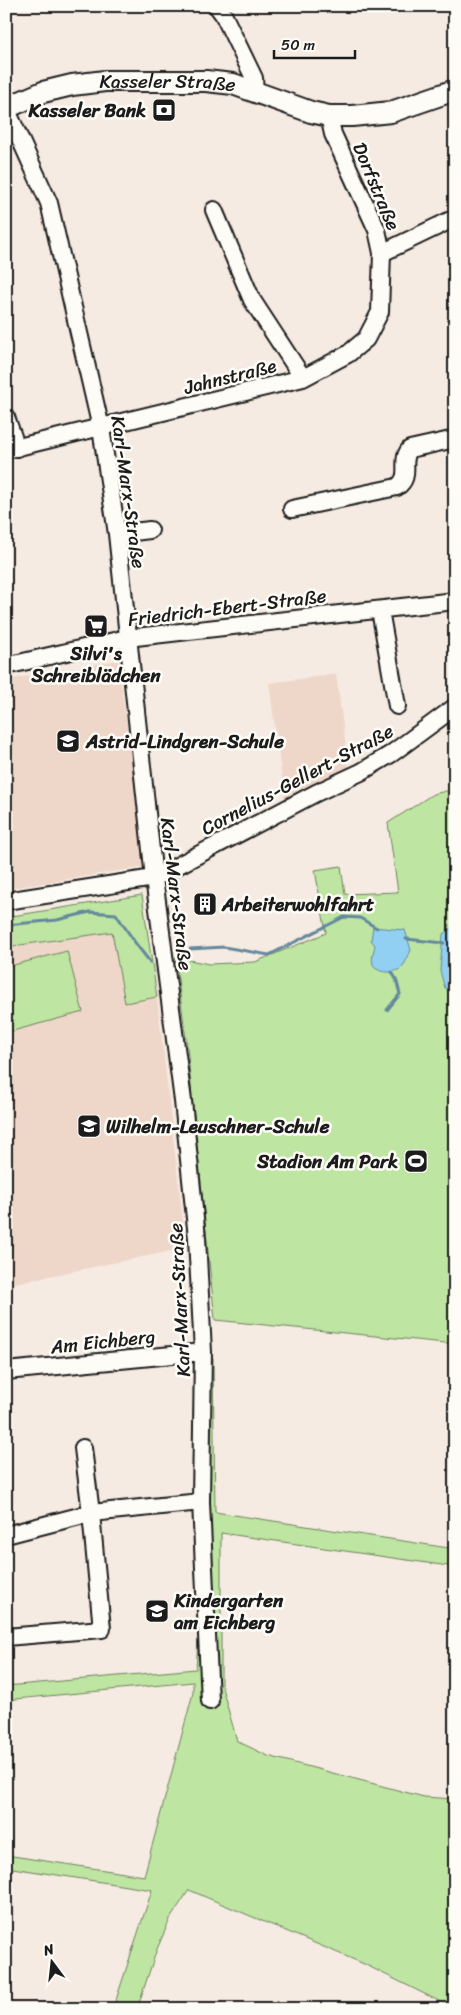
<svg xmlns="http://www.w3.org/2000/svg" width="461" height="2015" viewBox="0 0 461 2015" font-family="Sriracha,sans-serif">
<style>
.built{fill:#eed7c9}
.green{fill:#bee5a1;stroke:#6d805e}
.water{fill:#92d0f3;stroke:#63889d}
.lines{fill:none;stroke-linecap:round;stroke-linejoin:round}
.stream{stroke:#63889d;stroke-width:3}
.minor-casing{stroke:#1c1c1c;stroke-width:20}
.major-casing{stroke:#1c1c1c;stroke-width:24}
.minor{stroke:#fdfcf7;stroke-width:16}
.major{stroke:#fdfcf7;stroke-width:20}
.labels{text-anchor:middle;stroke-width:5;stroke-linejoin:round;paint-order:stroke}
.street-label{font-size:19px;fill:#1c1c1c;stroke:#fdfcf7}
.poi-label{font-size:19px;font-weight:bold;fill:#1c1c1c;stroke:#fdfcf7;text-anchor:start}
</style>
<rect width="100%" height="100%" fill="#f6ebe2"/>
<filter id="ink" filterUnits="userSpaceOnUse"><feTurbulence type="fractalNoise" baseFrequency=".02" numOctaves="2"/><feDisplacementMap in="SourceGraphic" scale="10" xChannelSelector="R" yChannelSelector="G"/><feConvolveMatrix kernelMatrix="1 2 1 2 8 2 1 2 1" color-interpolation-filters="sRGB"/></filter>
<g filter="url(#ink)">
<!-- built -->
<path class="built" d="M118,660L137,802L144,867L6,889V680Z
M336,674L349,770L285,801L269,683Z
M112,932L125,1003L157,997L186,1248L6,1285V947Z"/>
<!-- green -->
<path class="green" d="M455,789V1344L215,1320L187,1046L175,957L209,964L255,962L326,933L315,870L341,866L345,894L398,892L388,823L433,794Z
M142,895L157,997L125,1003L112,932L6,947V917Z
M67,951L83,1012L9,1032L6,1022V967Z
M206,1358H213L215,1512L455,1549V1567L221,1533V1684L237,1741L268,1756L424,1797L455,1799V2009L364,1964L189,1890L170,1919L157,1949L137,2009H113L152,1890L6,1867V1855L144,1876L193,1693V1682L6,1700V1686L196,1669L199,1626Z"/>
<!-- water -->
<path class="water" d="M455,925V966L449,975L455,982V991L445,988L440,971L443,934Z
M373,927L405,930L411,950C408,956 406,963 401,968C394,974 377,974 373,964C371,958 374,951 375,945L371,940Z"/>
<g class="lines">
<!-- stream -->
<path class="stream" d="M6,925L57,920L90,912L116,914L136,944L150,962
M406,939L444,943
M190,949L224,947L269,955L344,917L360,918L377,928
M387,1010L400,994L396,979L392,972"/>
<!-- minor casing -->
<g class="minor-casing">
<path id="minor" d="M217,6L223,14L254,78L255,92
M6,108L49,203L101,428L117,534L154,878L183,1101L197,1238L203,1352L201,1502L210,1701
M214,210L252,300L303,378
M382,253L455,218
M6,417L17,448
M6,450L303,378L348,354L366,339L380,312L382,253L377,230L333,134L329,116
M292,509L397,487C413,476 399,461 410,449L455,439
M117,534L150,530
M380,610L397,706
M6,666L127,638L455,601
M6,901L154,878L316,793L361,772L391,754L455,707
M6,1371L203,1352
M6,1535L91,1513L201,1502
M6,1637L102,1629L91,1513L83,1448"/>
</g>
<!-- major casing -->
<g class="major-casing">
<g id="major">
<path id="s1" d="M6,108L43,92L72,85L105,81H206L233,84L311,112L329,116H352L391,112L455,90"/>
</g>
</g>
<!-- minor -->
<use href="#minor" class="minor"/>
<!-- major -->
<use href="#major" class="major"/>
</g>
</g>
<!-- icons -->
<defs>
<g id="bank-square" transform="scale(1.25)"><rect x="-9" y="-9" width="18" height="18" rx="4" fill="#1c1c1c" stroke="#fdfcf7"/><path d="M-6-4H6V4H-6ZM0-2.3a2.3 2.3 0 1 0 0 4.6a2.3 2.3 0 1 0 0-4.6Z" fill="#fff"/></g>
<g id="supermarket-square" transform="scale(1.25)"><rect x="-9" y="-9" width="18" height="18" rx="4" fill="#1c1c1c" stroke="#fdfcf7"/><path d="M-6-5.5h2.5l.6 2H6L4.5 2H-2.5L-4.4-4H-6ZM-1.5 3.2a1.3 1.3 0 1 0 .1 0ZM3 3.2a1.3 1.3 0 1 0 .1 0Z" fill="#fff"/></g>
<g id="school-square" transform="scale(1.25)"><rect x="-9" y="-9" width="18" height="18" rx="4" fill="#1c1c1c" stroke="#fdfcf7"/><path d="M0-5L7-2L0 1L-7-2ZM-4 1L0 2.5L4 1V4Q0 6-4 4Z" fill="#fff"/></g>
<g id="building-square" transform="scale(1.25)"><rect x="-9" y="-9" width="18" height="18" rx="4" fill="#1c1c1c" stroke="#fdfcf7"/><path d="M-4-6H4V6H1V3H-1V6H-4ZM-2.5-4.3h1.7v1.8h-1.7ZM.8-4.3h1.7v1.8H.8ZM-2.5-1h1.7V.8h-1.7ZM.8-1h1.7V.8H.8Z" fill="#fff"/></g>
<g id="stadium-square" transform="scale(1.25)"><rect x="-9" y="-9" width="18" height="18" rx="4" fill="#1c1c1c" stroke="#fdfcf7"/><path d="M0-5a6.5 5 0 1 0 0 10a6.5 5 0 1 0 0-10ZM-3.5-1.8h7v3.6h-7Z" fill="#fff"/></g>
</defs>
<g fill-rule="evenodd">
<use href="#bank-square" x="164" y="110"/>
<use href="#supermarket-square" x="96" y="626"/>
<use href="#school-square" x="68" y="741"/>
<use href="#building-square" x="205" y="904"/>
<use href="#school-square" x="89" y="1126"/>
<use href="#stadium-square" x="416" y="1161"/>
<use href="#school-square" x="157" y="1611"/>
</g>
<g class="labels">
<!-- street labels -->
<g class="street-label">
<text dy="7" stroke="none"><textPath href="#s1" startOffset="166">Kasseler Straße</textPath></text>
<text transform="translate(377 186) rotate(67)" y="7">Dorfstraße</text>
<text transform="translate(230 376) rotate(-14)" y="7">Jahnstraße</text>
<text transform="translate(129 492) rotate(82)" y="7">Karl-Marx-Straße</text>
<text transform="translate(227 607) rotate(-7)" y="7">Friedrich-Ebert-Straße</text>
<text transform="translate(297 779) rotate(-28)" y="7">Cornelius-Gellert-Straße</text>
<text transform="translate(177 894) rotate(83)" y="7">Karl-Marx-Straße</text>
<text transform="translate(179 1300) rotate(-93)" y="7">Karl-Marx-Straße</text>
<text transform="translate(103 1341) rotate(-6)" y="7">Am Eichberg</text>
</g>
<!-- poi labels -->
<g class="poi-label">
<text x="146" y="117" text-anchor="end">Kasseler Bank</text>
<text x="96" y="660" text-anchor="middle">Silvi's<tspan x="96" dy="22">Schreiblädchen</tspan></text>
<text x="86" y="748">Astrid-Lindgren-Schule</text>
<text x="222" y="911">Arbeiterwohlfahrt</text>
<text x="106" y="1133">Wilhelm-Leuschner-Schule</text>
<text x="398" y="1168" text-anchor="end">Stadion Am Park</text>
<text x="174" y="1607">Kindergarten<tspan x="174" dy="22">am Eichberg</tspan></text>
</g>
</g>
<!-- margin -->
<rect width="461" height="2015" fill="none" stroke="#fdfcf7" stroke-width="25"/>
<rect x="12" y="12" width="436" height="1990" fill="none" stroke="#1c1c1c" stroke-width="2" filter="url(#ink)"/>
<!-- north arrow -->
<g transform="translate(52 1962) rotate(345)" stroke="#fdfcf7" stroke-width="4" paint-order="stroke">
<path d="M0-4L9 19L0 12L-9 19Z" fill="#1c1c1c"/>
<text y="-8" font-size="14" font-weight="bold" text-anchor="middle" fill="#1c1c1c">N</text>
</g>
<!-- scale -->
<path d="M274 50v8h81v-8" fill="none" stroke="#1c1c1c" stroke-width="2.5"/>
<text x="281" y="50" font-size="15" fill="#1c1c1c" stroke="#fdfcf7" stroke-width="4" paint-order="stroke">50 m</text>
</svg>
